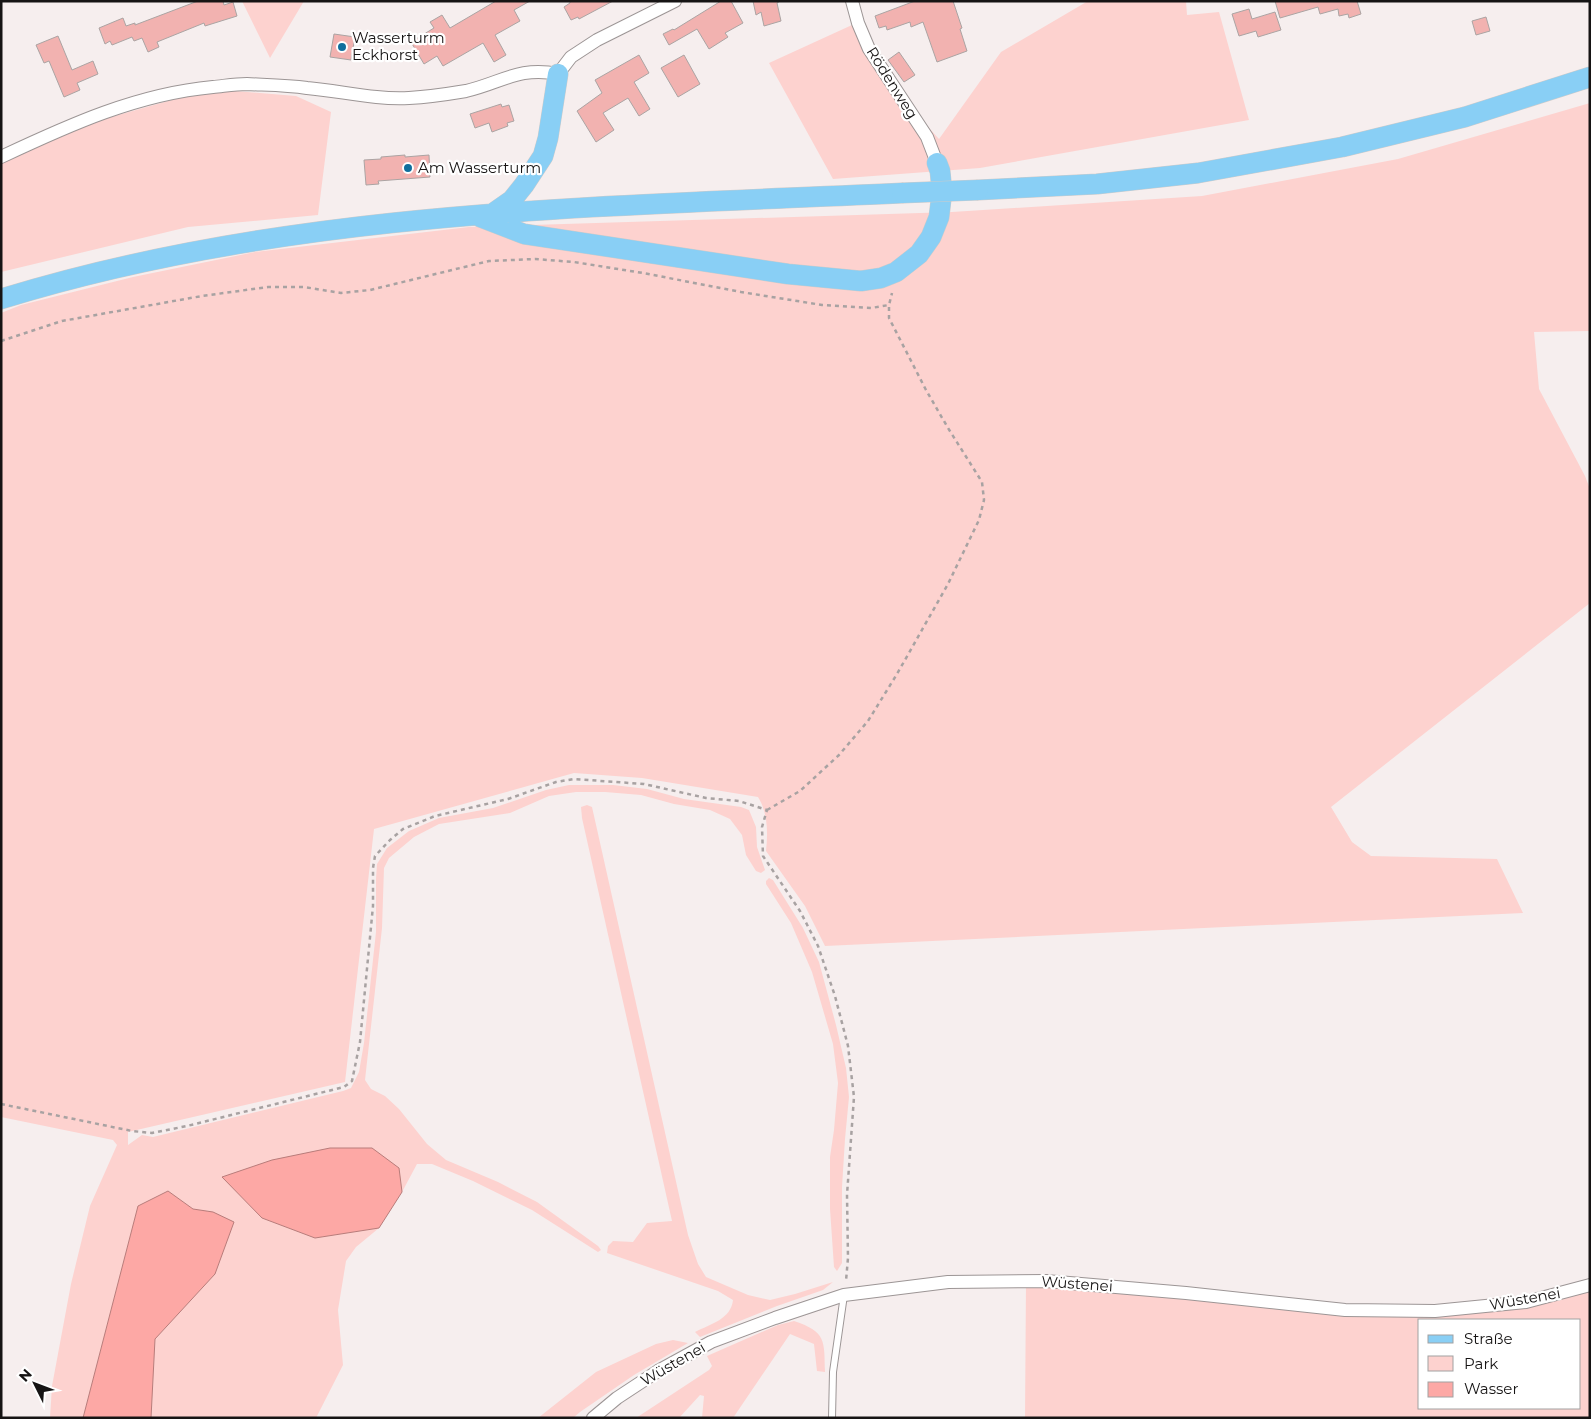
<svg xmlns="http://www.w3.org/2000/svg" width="1591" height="1419" viewBox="0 0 1591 1419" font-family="Montserrat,sans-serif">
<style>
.green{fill:#fdd2cf;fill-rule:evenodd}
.water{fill:#fda8a5;stroke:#b87c7a}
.building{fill:#f2b2b0;stroke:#aba4a3}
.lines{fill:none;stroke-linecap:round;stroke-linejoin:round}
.lane-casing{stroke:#9c9595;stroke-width:8}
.street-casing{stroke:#9c9595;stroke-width:14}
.primary-casing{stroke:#cccbcb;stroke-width:21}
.path{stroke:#a8a2a2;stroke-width:2.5;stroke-dasharray:4 4;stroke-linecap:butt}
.lane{stroke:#fff;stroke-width:6}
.street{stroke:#fff;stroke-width:12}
.primary{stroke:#89cff5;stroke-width:20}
.primary-bridge-casing{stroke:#cccbcb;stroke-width:21;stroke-linecap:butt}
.primary-bridge{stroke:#89cff5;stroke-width:20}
.poi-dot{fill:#106e9d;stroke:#fff;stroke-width:2}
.labels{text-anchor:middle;stroke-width:4.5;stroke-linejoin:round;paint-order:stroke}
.poi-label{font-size:15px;fill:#161414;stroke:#fff;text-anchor:start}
.street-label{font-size:15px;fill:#161414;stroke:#fff}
</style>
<rect width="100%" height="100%" fill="#f6eeee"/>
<!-- green -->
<path class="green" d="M242,1H304L270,58Z
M1088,1H1186L1187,15L1219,12L1249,120L980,168L833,179L769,63L852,25L889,84L939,139L1001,52Z
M211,89L296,96L331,112L318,215L188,227L1,272V162L61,131Z
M1590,103V331L1534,332L1539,389L1585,476L1590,489V603L1331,807L1352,842L1371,856L1497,859L1523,913L825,946L805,906L766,851C768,833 768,813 758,797L642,778L574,773L374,829L345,1082L128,1132V1145L142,1135L153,1137L343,1091L351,1088L359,1072L364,1043L376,932V879L377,864L387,848L409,831L439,818L493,808L546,790L569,785H613L647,789L684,799L741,807L749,810L756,827L757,847L765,870L761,873L756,871L746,855L742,835L730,819L710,810L674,804L641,795L605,792H576L549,796L510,813L439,824L414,837L389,858L384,868L382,928L365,1080L371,1089L385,1096L399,1109L427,1144L446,1160L498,1182L537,1202L598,1246L601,1250L598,1252L532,1210L473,1181L432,1164H417L402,1192L398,1168L223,1177L262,1218L315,1238L379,1228L356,1247L346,1261L338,1310L343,1365L316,1418H151L155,1339L215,1274L213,1212L193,1209L168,1191L138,1206L83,1418H50L52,1386L71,1284L90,1206L117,1145L113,1140L1,1117V313L21,305L133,277L255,252L469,227L952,212L1202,196L1398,159Z
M587,805L592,807L688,1235L698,1264L706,1277L748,1295L770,1300L795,1294L833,1282L823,1290L777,1306L700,1337L695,1332C711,1324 731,1319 733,1300L718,1291L607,1253L608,1246L613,1241L633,1242L647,1223L672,1221L582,818L581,807Z
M769,878L773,880L803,928L819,962L836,1025L846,1068L849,1097L845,1139L842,1187V1263L837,1271L834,1267L830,1209V1157L834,1130L838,1083L833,1044L812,972L791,923L766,884V881Z
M1590,1278V1418H1025L1026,1282L1348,1306L1448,1305L1533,1300ZM1420,1320H1580V1408H1420Z
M794,1321C827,1332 824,1341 825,1372L817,1371L814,1344L790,1334L733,1418H702L704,1396L700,1395L679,1418H636L709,1370L712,1366L707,1356L778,1325Z
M673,1340L688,1343L634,1375L580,1412L573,1418H538L596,1372L656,1344Z"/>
<!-- water -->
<path class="water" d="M330,1148H372L399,1168L402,1192L379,1228L315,1238L262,1218L222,1177L272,1160Z
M168,1191L193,1209L213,1212L234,1222L215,1274L155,1339L151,1418H83L138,1206Z"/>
<!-- building -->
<path class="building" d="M198,1H223L224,5L233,2L237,16L205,26L204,23L157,42L159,47L148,52L142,38L134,41L132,37L112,45L110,41L105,44L99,28L123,18L126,26L135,23V25Z
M496,1H530L514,10L520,21L495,35L506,55L494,62L483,43L443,66L437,56L424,64L411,42L434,28L430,22L442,15L450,28Z
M570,1H613L579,19L578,17L571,20L564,7L570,3Z
M721,1H731L743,23L725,33L728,37L709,49L697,29L669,45L663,34L673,29L674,30Z
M753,1H780L777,3L781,21L764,26L761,12L756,15Z
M915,1H953L962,28L960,29L967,51L937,62L923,22L911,27L910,22L887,30L886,26L879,28L875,16Z
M1275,1H1357L1361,14L1349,18L1348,14L1339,16L1338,9L1320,14L1318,7L1280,18Z
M1249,9L1252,19L1275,12L1281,30L1258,37L1256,31L1239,36L1232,14Z
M1486,17L1490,31L1476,35L1472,21Z
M334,34L355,37L351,60L330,57Z
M58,36L72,70L93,61L98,74L77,83L80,90L64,97L49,61L44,63L36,45Z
M899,52L915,75L904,82L888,60Z
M639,55L649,73L634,82L650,109L639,116L628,98L603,113L614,130L596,142L577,111L602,93L595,80Z
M684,55L700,84L678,97L661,68Z
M501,104L502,107L509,105L514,121L507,123L508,126L492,132L489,123L475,128L470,114Z
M405,155V157L429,155L430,177L378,181L379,184L366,185L364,160L381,159V157Z"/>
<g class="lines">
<!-- lane casing -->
<g class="lane-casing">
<path id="lane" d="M832,1418L833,1372L844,1295"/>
</g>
<!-- street casing -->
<g class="street-casing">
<path id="street" d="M852,1L858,23L869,49L927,137L937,163
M1,157C69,125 137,94 213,87C224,86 235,84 247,84C267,85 287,85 307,88C341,91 376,100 409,98C428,97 448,94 466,91C501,83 519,66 558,74L571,57L597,40L675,1
M593,1418L617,1398L658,1371L711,1342L775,1318L844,1295L948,1282L1046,1281L1186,1293L1345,1310L1435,1311L1526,1302L1590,1285"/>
</g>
<!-- primary casing -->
<g class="primary-casing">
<path id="primary" d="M978,190L1097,184L1198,173L1342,147L1465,117L1590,77
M492,214L512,200L524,185L543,156L548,138L558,74
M480,217L524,234L788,274L861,281L881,278L896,272L919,254L931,237L939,217L942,191L940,171L937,163
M1,299C292,209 601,207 902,193"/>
</g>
<!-- path -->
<path class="path" d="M1,341L62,321L202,296L268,287H304L341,293L370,290L489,261L535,259L574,262L643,273L741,292L822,305L871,308L889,305
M767,810L800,791L839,755L868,721L897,674L948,584L979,520L984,500L982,482L948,428L926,390L889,318V305L892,293
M1,1104L132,1131L152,1133L187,1126L344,1087L352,1081L360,1042L373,906V868L375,856L390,840L403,829L435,816L508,799L556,782L574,779L644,784L706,798L739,801L767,810L762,827L763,856L800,911L818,946L835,996L848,1046L854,1097L847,1195L848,1258L846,1281"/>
<!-- lane -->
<use href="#lane" class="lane"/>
<!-- street -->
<use href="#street" class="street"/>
<!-- primary -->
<use href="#primary" class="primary"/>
<!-- primary-bridge casing -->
<g class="primary-bridge-casing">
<path id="primary-bridge" d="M902,193L978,190"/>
</g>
<!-- primary-bridge -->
<use href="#primary-bridge" class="primary-bridge"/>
</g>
<!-- markers -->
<g class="poi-dot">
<circle cx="342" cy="47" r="5"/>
<circle cx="408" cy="168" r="5"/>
</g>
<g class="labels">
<!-- poi labels -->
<g class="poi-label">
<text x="352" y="43">Wasserturm<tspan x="352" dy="17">Eckhorst</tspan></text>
<text x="418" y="173">Am Wasserturm</text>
</g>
<!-- street labels -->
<g class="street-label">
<text transform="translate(892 83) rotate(58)" y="5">Rödenweg</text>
<text transform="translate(1077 1284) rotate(4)" y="5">Wüstenei</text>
<text transform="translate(1525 1299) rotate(-10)" y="5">Wüstenei</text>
<text transform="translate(673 1364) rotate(-30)" y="5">Wüstenei</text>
</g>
</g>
<!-- border -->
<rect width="1591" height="1419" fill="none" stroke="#161414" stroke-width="5"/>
<!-- legend -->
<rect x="1418" y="1319" width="162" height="90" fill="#ffffff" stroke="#a2a1a1"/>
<rect x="1428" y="1335" width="25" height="8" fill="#89cff5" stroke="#a2a1a1"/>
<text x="1464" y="1344" font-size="15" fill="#161414">Straße</text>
<rect x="1428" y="1356" width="25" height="15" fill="#fdd2cf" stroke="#a2a1a1"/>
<text x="1464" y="1369" font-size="15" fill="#161414">Park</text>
<rect x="1428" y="1382" width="25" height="15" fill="#fda8a5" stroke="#a2a1a1"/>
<text x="1464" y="1394" font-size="15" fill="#161414">Wasser</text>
<!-- north arrow -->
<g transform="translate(35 1384) rotate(312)" stroke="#ffffff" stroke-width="4" paint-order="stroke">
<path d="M0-4L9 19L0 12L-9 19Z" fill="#161414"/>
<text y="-8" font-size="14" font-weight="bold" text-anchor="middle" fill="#161414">N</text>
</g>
</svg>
